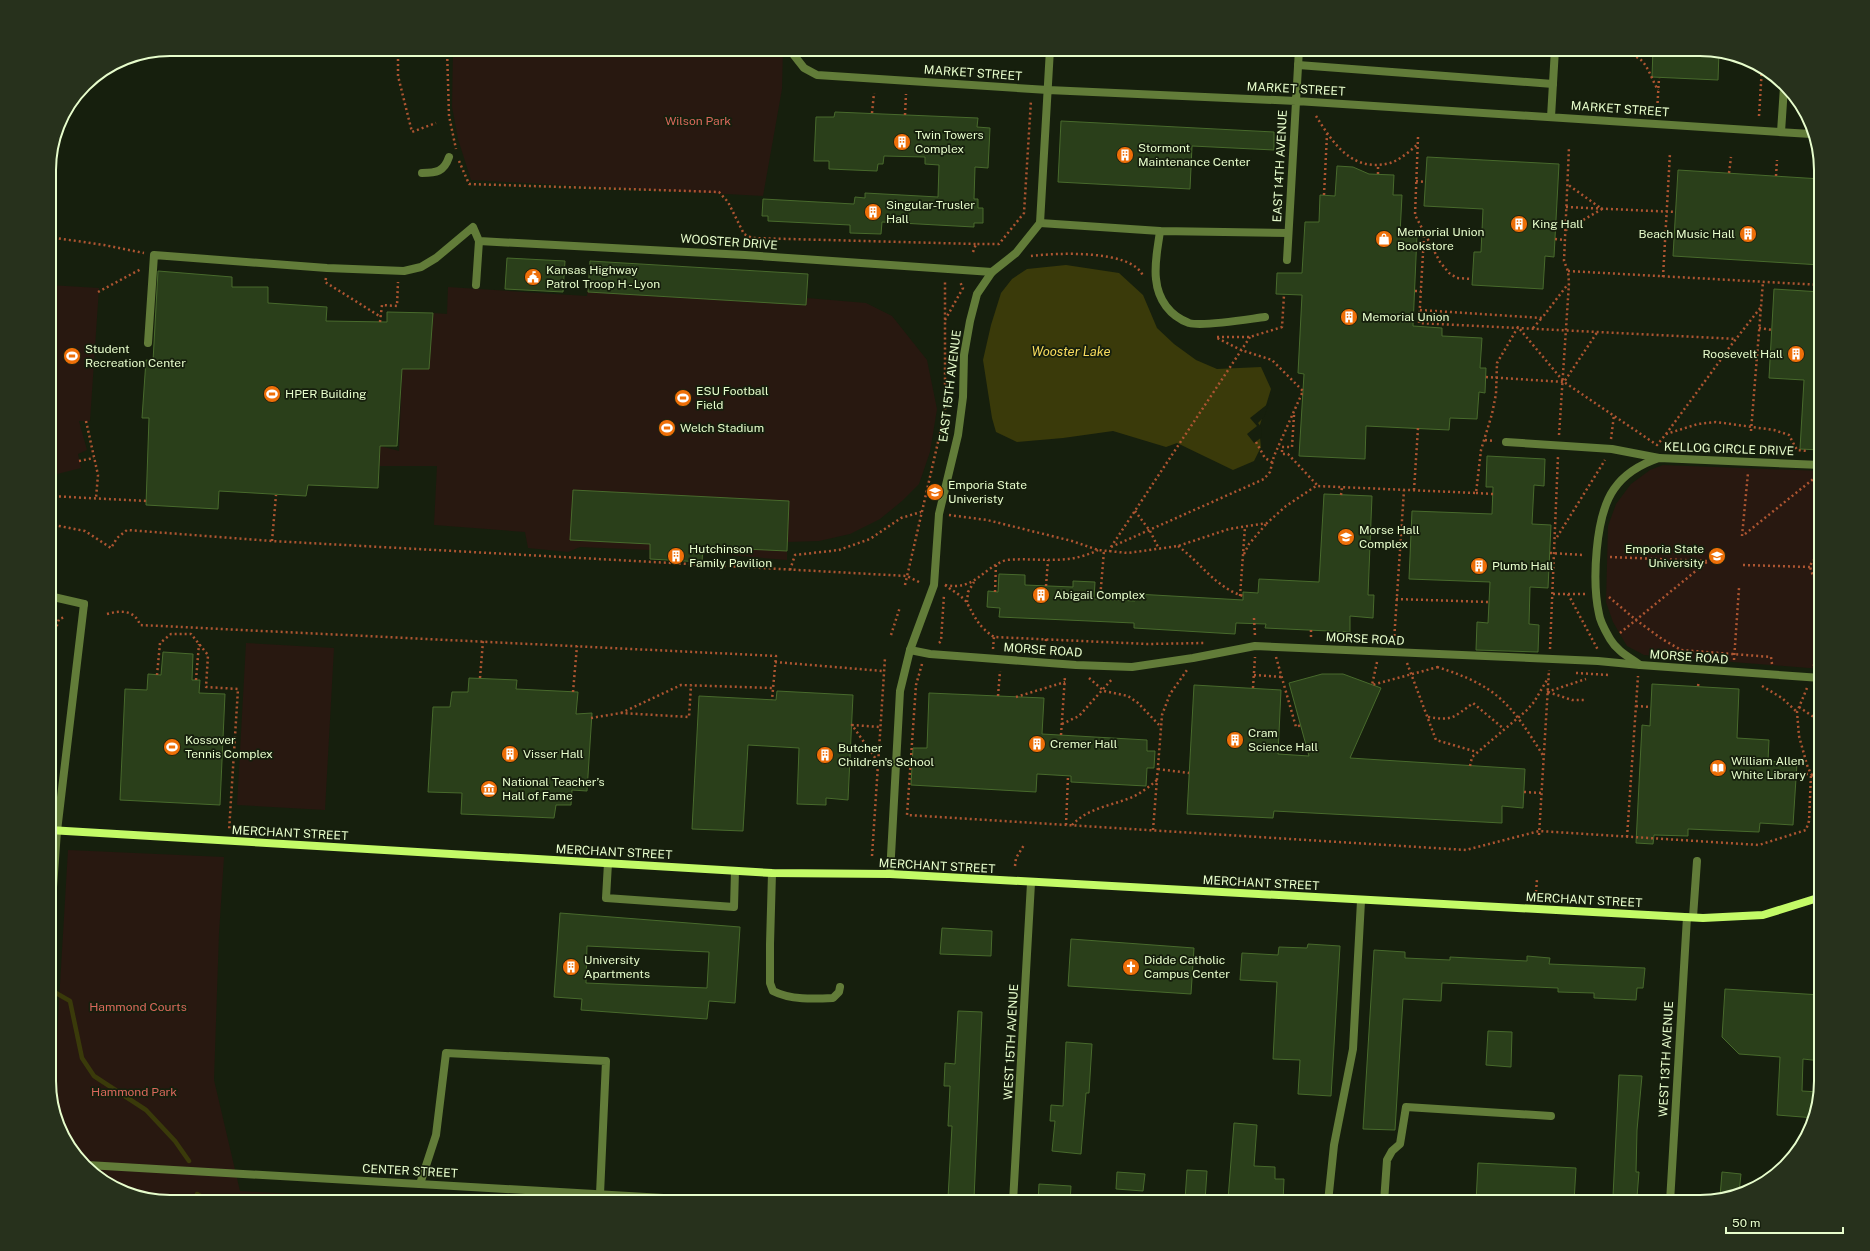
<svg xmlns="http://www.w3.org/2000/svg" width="1870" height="1251" viewBox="0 0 1870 1251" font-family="'Public Sans',sans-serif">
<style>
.green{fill:#281810}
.water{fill:#3a3a0a}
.pier{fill:#161f0d}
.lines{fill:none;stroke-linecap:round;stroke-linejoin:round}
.stream{stroke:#3a3a0a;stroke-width:4.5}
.building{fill:#2a3f1a;stroke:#486a2c;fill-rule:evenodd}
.path{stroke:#ad5531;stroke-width:2.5;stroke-dasharray:2 3;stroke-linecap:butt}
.service{stroke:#627c39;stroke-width:8}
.minor{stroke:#627c39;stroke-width:8}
.tertiary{stroke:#627c39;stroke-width:8}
.secondary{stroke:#c3fa67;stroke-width:8}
.labels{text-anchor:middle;stroke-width:3.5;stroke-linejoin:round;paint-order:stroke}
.street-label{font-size:12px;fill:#e7fdcc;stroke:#161f0d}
.park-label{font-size:12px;fill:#da685c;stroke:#161f0d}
.poi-label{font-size:12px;fill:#e7fdcc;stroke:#161f0d;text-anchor:start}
.water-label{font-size:13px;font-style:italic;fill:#fadd5e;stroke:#161f0d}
.rim{fill:none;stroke:#e7fdcc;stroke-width:2}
</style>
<rect width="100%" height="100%" fill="#161f0d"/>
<!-- green -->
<path class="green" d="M453,49H783L782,89L763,196L471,180L458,139L452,107Z
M590,261L808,274L807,298L866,303L892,316L927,360L937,409L930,452L919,484L902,501L880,519L850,534L819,541L787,542V560L703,553L702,562L649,559L650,550L580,547L568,552L528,548L525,532L434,525L437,466H379L380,446L399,451L402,369H429L433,313L447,314L448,287L587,296Z
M49,285L99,288L90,421H79L87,450L78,454L81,468L49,476Z
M1663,465L1821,471V669L1644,655L1627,646L1613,622L1606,602L1608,526L1616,504L1631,484L1650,470Z
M246,643L334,648L325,810L237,805Z
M68,850L224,857L219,933L214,1080L240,1191L430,1202H170L131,1196L103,1181L65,1141L53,1102Z"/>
<!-- water -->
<path class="water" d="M1066,265L1119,273L1143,295L1157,328L1174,344L1196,360L1217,369L1261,367L1271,389L1259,428L1261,447L1254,461L1233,470L1177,443L1166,447L1113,431L1063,438L1017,442L996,432L992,418L983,360L991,325L1001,293L1012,279L1027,269Z"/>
<!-- pier -->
<path class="pier" d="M1269,403L1264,417L1258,423L1261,427L1262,437L1254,443L1247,434L1257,426L1250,418Z"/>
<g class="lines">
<!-- stream -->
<path class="stream" d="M56,993L70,1001L82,1058L94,1076L146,1110L175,1141L189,1161
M197,1194L211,1202"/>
</g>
<!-- building -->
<path class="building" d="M1653,49H1700L1719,52L1718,80L1652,77Z
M835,112L978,118L977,127L990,128L988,168L975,167L974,199H978V208H983V223H974V227L882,222L881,234L850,233V225L768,221V216H762L763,199L854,204L855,197L865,198V193L938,197L939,165L925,164V157L884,156L883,164H878L877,171L829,169V161H814L816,117H834Z
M1061,121L1274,132V150L1192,146L1190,189L1058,182Z
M1427,157L1559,164L1554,257L1545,256L1543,289L1472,285L1474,252H1481L1483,209L1424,206Z
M1337,166L1353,167L1369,174L1394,175L1393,195H1402L1400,234L1417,235L1413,326L1442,328V336L1482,338L1480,368H1486L1485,393L1479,392L1477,419L1450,418L1449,430L1366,426L1365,459L1299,456L1304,374L1298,373L1302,295L1276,294L1277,273H1302L1305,222H1319L1320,195L1335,196Z
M1678,170L1821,179V265L1673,256Z
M507,258L565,261L563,292L505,289Z
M590,261L808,274L806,305L588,292Z
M158,271L232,277V287H268V303L327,307L326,321L387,322V312L433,313L429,369H402L397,446H380L378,488L308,485L306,496L219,491L218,509L146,505L149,418H142L146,360L153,361Z
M1774,289L1821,292V450L1800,449L1804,380L1769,378Z
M1487,456L1545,459L1544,486L1534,485L1532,524L1551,525L1548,588L1530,587L1529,624L1539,625L1538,652L1476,650L1477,622L1488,623L1490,582L1409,579L1412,511L1492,514L1493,487H1486Z
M573,490L789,501L787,551L703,547L702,562L650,559V544L570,540Z
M1324,494L1372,496L1368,595H1374L1373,618L1350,616V632L1265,628L1266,624L1236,623L1235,634L1134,628V623L999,617L1000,608L987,607L988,591L998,592L999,574L1025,575V585L1073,587V581L1095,582L1094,599L1135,601L1136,594L1243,600V592L1258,593L1259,579L1319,582Z
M163,652L193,654L192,680H200L199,693L225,694L220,805L120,800L125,689L147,690L148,674L161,675Z
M1322,674H1343L1381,688L1350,758L1525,769L1523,808L1502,806V823L1274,811L1273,818L1187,814L1194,685L1281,690L1278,754L1309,756L1289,683Z
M469,678L517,680L516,689L578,692L576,714L592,713L587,791L572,790L571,805H556L554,818L461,814L462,793L428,792L433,707H450L452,692H468Z
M1652,684L1739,689L1737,738L1769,740L1768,761L1797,763L1793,825L1760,823L1759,832L1688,829V836L1654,835L1653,844L1636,843L1642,725L1650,726Z
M777,691L853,695L848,800L826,798V805L797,804L799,748L748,745L743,831L692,829L699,696L776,700Z
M929,693L1044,698L1042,734L1147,740V751H1155L1154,768H1147L1146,786L1071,782V776L1037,774L1036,792L911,785L913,748H927Z
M560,913L740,927L735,1003L709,1001L707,1019L581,1010L582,999L554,997ZM587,946L709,952L707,988L586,983Z
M942,928L992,931L991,956L940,954Z
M1071,939L1194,948L1191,994L1068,986Z
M1308,944L1340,946L1331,1096L1298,1094L1300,1060L1273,1059L1277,982L1240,980L1242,953L1278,955L1279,947L1307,948Z
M1374,950L1405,952V958L1450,960V957L1527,961V956L1550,958L1549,964L1645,968L1643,988H1637L1636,1000L1594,998V993L1558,992V988L1442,983L1441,1001L1403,999L1395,1130L1363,1129Z
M1725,989L1821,995V1061L1803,1059L1802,1091L1819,1092L1815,1118L1777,1115L1780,1057L1739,1054L1722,1037Z
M958,1011L982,1012L974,1199L948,1198L952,1126H948L950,1086H944L945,1063L955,1064Z
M1488,1031L1512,1032L1511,1067L1486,1065Z
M1066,1042L1092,1044L1089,1093H1086L1081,1154L1052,1151L1055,1121H1050L1051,1105L1063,1106Z
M1619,1075L1642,1076L1637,1130L1636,1172H1639L1637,1197L1613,1196Z
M1234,1123L1257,1125L1254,1166L1275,1167V1179H1284L1283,1202L1228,1199Z
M1478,1163L1576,1168L1574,1202H1476Z
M1187,1170L1207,1171L1205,1201L1185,1200Z
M1117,1172L1145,1174L1143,1191L1116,1189Z
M1722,1172L1741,1174L1739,1192L1720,1197Z
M1039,1184L1071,1186L1070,1202H1038Z"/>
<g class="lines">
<!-- path -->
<path class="path" d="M398,49V76L412,132L436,123
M447,49L449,116L456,149
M1567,55C1587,55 1624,46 1641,60C1648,66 1653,82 1658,90
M872,113L874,93
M1657,113L1659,78
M905,115L906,94
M1316,116C1333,143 1352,173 1390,163C1400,160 1410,151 1418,144
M1759,116L1762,67
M1418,137L1415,215L1440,262L1449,273L1457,278L1472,279
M459,161L469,184L719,192L728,202L744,234L752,238L976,244
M1729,173L1731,157
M1378,174V164
M1776,176L1777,160
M1416,181L1426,182
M1324,195L1327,134
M1566,207L1676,212
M1566,230L1602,209L1567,184
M1424,236L1419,323L1736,339
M49,237L104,245L144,253
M1555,239L1565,240
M973,252L976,244H999L1024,213L1031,100
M1031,256C1055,253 1132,249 1143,276
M1568,271L1821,285
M1663,277L1670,153
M326,278L325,282L381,317
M1415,291H1421
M98,292L141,269
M1420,310L1542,318L1568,284
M945,320L963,288L960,282
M380,322L382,305L397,306L398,282
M1533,328L1541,319
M1759,328L1772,330
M1217,337H1250L1282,327L1284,295
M1725,353L1761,307
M1486,377L1564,382L1598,331
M1294,415L1292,447H1282V454H1288L1318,486
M86,421L98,475L96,498
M1751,431L1763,282
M1666,434L1725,354L1757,355
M1559,435L1569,283L1568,271L1564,261L1569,147
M1611,439L1614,415
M1485,440L1495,441
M1256,442L1265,458L1273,463
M79,461L94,458
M1414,490L1418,428
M1476,493L1493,494
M1341,495L1342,487
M49,496L147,501
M1135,511L1150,531L1159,549
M949,515L987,520L1072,541L1098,550L1128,553L1178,546L1229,529L1267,523L1286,506L1316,486L1476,493L1481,450L1492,414L1496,394L1497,363L1518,327L1564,382L1657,445L1666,434L1698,424L1716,422L1774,430L1789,435L1797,450L1807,451
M49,524L85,531L111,548L117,538L127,530L272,541L907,576L921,583
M1745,534L1817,476
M1742,536L1748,473
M1557,537L1605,460
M272,541L276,495
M1178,546C1201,563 1215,587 1243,596
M1111,547L1264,479L1270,472L1274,456L1303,391L1272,360L1241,350L1215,337
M1110,552L1111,547L1250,337
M1550,553L1584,555
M1244,554L1249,544L1267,523
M1610,557L1707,561
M1821,558V550
M1743,565L1810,567
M790,570L795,555L839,550L870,539L901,518L921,512
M1821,578L1813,576L1810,567L1812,561L1821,558
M905,585L945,412V280
M945,585C951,590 963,596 967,603C976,619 978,626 994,637L1148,644L1205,643
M945,585C975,591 981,569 1006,560C1040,557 1066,566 1098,550
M1046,586L1048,560
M995,592L996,564
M1553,594H1568L1598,650
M1568,594H1585
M1240,596L1245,527
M1609,597L1636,620L1662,639L1681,650L1771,657L1772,664
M1100,599L1104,551
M1396,599L1489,602
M967,602L968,592L974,582
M107,614C121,610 135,610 140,625L181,627L776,656L772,700
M1254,618L1255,636
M49,626L55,627
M1620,633L1708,561
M891,635L900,607
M1311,637V630
M1394,641L1404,490
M939,643L941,641L944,595
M993,649L994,637
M1550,649L1558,456
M49,650L59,619L65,617
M1045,651L1046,639
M1276,657L1296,727L1301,725
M1734,660L1739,588
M775,662L883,671
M1377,662L1372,685L1438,667
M1407,663L1436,740L1477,752
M922,664L916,685L907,815L1466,850L1539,831L1759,845L1806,830L1809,821L1811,774L1821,791
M1814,666L1820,578
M1437,667C1498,686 1511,704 1544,757
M1576,673L1609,675
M157,675L160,643L171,634H191L208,655L206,687L238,689L229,831
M1254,675L1282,677
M480,678L483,641
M1089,678L1104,691L1128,696L1138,703L1161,727
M196,680L199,644
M1698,686L1699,681
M1762,686L1782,698L1797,712
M1253,688L1255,657
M1807,688L1797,712L1799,736L1807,765L1811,774L1821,781
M573,692L577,646
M1547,692L1586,679
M1548,692L1572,700H1586
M998,696L1000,671
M1016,697L1065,682
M1636,706L1651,707
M1799,707L1821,722
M621,713L681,685L772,688
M1428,717C1452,721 1453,718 1473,703L1504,729
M591,718L621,713L689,717L691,685
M1062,724L1079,716L1113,678
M1061,735L1065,676
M850,762L877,763
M878,762L852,725L880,727
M1470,766L1472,757L1526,711L1534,702L1547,680
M1158,769L1189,773
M1796,774H1811
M1524,792L1542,793
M1066,825L1068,776
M1072,825C1088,808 1110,806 1130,798C1140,794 1149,787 1157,780
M1153,830L1162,715L1170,694L1187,670
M1539,835L1549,670
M1627,837L1638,676
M872,856L885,658
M1015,866L1016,858L1024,845
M1536,892L1537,879"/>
<!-- service -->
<path class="service" d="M1298,65L1553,84
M1781,132L1784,87
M422,173C436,173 444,172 449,157
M1040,223L1160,231C1158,247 1154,263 1156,279C1158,300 1170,316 1189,323C1204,327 1249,319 1265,317
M1160,231L1288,233
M476,285L479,241
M148,343L154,255L327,268L404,271L421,267L436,258L473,227L479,241L745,255L992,272
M1506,442L1612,449L1659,458
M49,596L84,604
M910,650L930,654L1076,665L1132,667L1193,658L1255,646L1598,661L1640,665
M608,863L606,898L734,907L735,871
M772,873L770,944V983L773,991C790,1000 814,999 833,998L839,992L840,987
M1693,917L1697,861
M420,1184L436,1135L446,1053L606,1061L600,1194
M1328,1202L1334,1145L1353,1049L1361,901
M1384,1202L1387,1160L1392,1151L1400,1144L1406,1107L1551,1116"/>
<!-- minor -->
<path class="minor" d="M794,49L793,54L804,68L817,75L1048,90L1296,101L1811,134
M1551,117L1555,49
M1287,260L1299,49
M1821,465L1659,458C1641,464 1625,473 1614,489C1595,516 1592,582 1599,614C1600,622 1606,632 1610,639C1617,651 1629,657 1640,665L1821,678
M57,831L84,604
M890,874L900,691L910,650L934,585L939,514L958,435L963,397L964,355L970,321L977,294L992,272L1016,253L1040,223L1050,49
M87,1165L733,1202
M1670,1202L1687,917"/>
<!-- tertiary -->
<path class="tertiary" d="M49,943L57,831
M1013,1202L1031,883"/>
<!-- secondary -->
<path class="secondary" d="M49,830L772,873L890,874L1703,918L1763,915L1821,897"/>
</g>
<!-- icons -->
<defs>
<g id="building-disc" transform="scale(0.9)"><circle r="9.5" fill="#ee6f08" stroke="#161f0d"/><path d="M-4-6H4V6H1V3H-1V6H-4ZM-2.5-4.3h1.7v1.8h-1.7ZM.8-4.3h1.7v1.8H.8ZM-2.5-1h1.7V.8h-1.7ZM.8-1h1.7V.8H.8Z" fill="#fff"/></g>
<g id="shop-disc" transform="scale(0.9)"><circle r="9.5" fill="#ee6f08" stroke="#161f0d"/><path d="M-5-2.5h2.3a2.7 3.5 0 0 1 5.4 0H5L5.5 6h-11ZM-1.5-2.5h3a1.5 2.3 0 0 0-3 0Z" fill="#fff"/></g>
<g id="civic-disc" transform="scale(0.9)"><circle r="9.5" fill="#ee6f08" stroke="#161f0d"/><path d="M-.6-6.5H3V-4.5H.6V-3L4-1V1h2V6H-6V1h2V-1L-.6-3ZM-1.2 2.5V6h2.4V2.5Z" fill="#fff"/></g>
<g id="stadium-disc" transform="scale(0.9)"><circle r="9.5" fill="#ee6f08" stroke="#161f0d"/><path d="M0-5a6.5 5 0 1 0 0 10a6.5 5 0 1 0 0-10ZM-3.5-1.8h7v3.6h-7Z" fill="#fff"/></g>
<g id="university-disc" transform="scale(0.9)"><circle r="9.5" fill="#ee6f08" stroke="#161f0d"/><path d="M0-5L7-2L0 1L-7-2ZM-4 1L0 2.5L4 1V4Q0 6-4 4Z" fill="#fff"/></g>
<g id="school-disc" transform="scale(0.9)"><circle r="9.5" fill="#ee6f08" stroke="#161f0d"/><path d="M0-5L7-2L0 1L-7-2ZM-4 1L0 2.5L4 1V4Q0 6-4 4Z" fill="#fff"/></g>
<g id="library-disc" transform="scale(0.9)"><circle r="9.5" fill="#ee6f08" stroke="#161f0d"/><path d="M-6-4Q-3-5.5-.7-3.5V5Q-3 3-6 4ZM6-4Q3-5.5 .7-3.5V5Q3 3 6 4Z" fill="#fff"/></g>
<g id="museum-disc" transform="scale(0.9)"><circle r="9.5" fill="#ee6f08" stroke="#161f0d"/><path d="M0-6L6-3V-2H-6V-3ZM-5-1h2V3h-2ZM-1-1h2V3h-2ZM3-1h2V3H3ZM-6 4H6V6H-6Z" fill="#fff"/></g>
<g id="church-disc" transform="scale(0.9)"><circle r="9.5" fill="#ee6f08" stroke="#161f0d"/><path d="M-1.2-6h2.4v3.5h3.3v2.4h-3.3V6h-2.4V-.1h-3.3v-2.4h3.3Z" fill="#fff"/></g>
</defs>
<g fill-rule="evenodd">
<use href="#building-disc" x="902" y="142"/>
<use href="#building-disc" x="1125" y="155"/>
<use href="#building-disc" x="873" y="212"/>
<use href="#building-disc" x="1519" y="224"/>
<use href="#building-disc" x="1748" y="234"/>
<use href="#shop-disc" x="1384" y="239"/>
<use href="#civic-disc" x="533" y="277"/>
<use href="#building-disc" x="1349" y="317"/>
<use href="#building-disc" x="1796" y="354"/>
<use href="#stadium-disc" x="72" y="356"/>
<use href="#stadium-disc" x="272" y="394"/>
<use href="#stadium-disc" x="683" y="398"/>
<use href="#stadium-disc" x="667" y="428"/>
<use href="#university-disc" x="935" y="492"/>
<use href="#university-disc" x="1346" y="537"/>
<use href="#building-disc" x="676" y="556"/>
<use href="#school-disc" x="1717" y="556"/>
<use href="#building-disc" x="1479" y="566"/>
<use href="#building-disc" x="1041" y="595"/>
<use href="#building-disc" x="1235" y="740"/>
<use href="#building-disc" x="1037" y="744"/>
<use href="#stadium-disc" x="172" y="747"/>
<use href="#building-disc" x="510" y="754"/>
<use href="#building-disc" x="825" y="755"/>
<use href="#library-disc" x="1718" y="768"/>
<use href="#museum-disc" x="489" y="789"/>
<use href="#building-disc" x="571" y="967"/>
<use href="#church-disc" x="1131" y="967"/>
</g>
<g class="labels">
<!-- street labels -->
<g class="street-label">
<text transform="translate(973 73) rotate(4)" y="4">MARKET STREET</text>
<text transform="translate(1296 89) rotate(3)" y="4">MARKET STREET</text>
<text transform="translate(1620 109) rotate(4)" y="4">MARKET STREET</text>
<text transform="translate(1280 166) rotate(-87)" y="4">EAST 14TH AVENUE</text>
<text transform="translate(729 242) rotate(4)" y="4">WOOSTER DRIVE</text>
<text transform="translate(950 386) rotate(-83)" y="4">EAST 15TH AVENUE</text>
<text transform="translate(1729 449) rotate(2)" y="4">KELLOG CIRCLE DRIVE</text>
<text transform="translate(1365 639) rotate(3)" y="4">MORSE ROAD</text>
<text transform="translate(1043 650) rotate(4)" y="4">MORSE ROAD</text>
<text transform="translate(1689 657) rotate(4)" y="4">MORSE ROAD</text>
<text transform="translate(290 833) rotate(3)" y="4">MERCHANT STREET</text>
<text transform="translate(614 852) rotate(3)" y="4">MERCHANT STREET</text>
<text transform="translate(937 866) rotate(3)" y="4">MERCHANT STREET</text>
<text transform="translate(1261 883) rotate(3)" y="4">MERCHANT STREET</text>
<text transform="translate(1584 900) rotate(3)" y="4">MERCHANT STREET</text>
<text transform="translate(1011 1042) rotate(-87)" y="4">WEST 15TH AVENUE</text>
<text transform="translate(1666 1059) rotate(-87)" y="4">WEST 13TH AVENUE</text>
<text transform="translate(410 1171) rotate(3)" y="4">CENTER STREET</text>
</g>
<!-- park labels -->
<g class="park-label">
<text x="698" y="125">Wilson Park</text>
<text x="138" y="1011">Hammond Courts</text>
<text x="134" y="1096">Hammond Park</text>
</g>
<!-- poi labels -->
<g class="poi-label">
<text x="915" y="139">Twin Towers<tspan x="915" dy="14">Complex</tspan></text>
<text x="1138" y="152">Stormont<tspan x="1138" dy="14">Maintenance Center</tspan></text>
<text x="886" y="209">Singular-Trusler<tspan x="886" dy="14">Hall</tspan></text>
<text x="1532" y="228">King Hall</text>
<text x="1397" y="236">Memorial Union<tspan x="1397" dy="14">Bookstore</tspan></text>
<text x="1735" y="238" text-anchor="end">Beach Music Hall</text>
<text x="546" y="274">Kansas Highway<tspan x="546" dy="14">Patrol Troop H - Lyon</tspan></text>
<text x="1362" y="321">Memorial Union</text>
<text x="85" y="353">Student<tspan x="85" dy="14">Recreation Center</tspan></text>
<text x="1783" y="358" text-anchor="end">Roosevelt Hall</text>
<text x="696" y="395">ESU Football<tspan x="696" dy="14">Field</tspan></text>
<text x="285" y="398">HPER Building</text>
<text x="680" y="432">Welch Stadium</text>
<text x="948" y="489">Emporia State<tspan x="948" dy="14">Univeristy</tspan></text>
<text x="1359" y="534">Morse Hall<tspan x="1359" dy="14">Complex</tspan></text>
<text x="689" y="553">Hutchinson<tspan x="689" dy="14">Family Pavilion</tspan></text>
<text x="1704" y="553" text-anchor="end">Emporia State<tspan x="1704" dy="14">University</tspan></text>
<text x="1492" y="570">Plumb Hall</text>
<text x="1054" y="599">Abigail Complex</text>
<text x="1248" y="737">Cram<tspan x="1248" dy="14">Science Hall</tspan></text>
<text x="185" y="744">Kossover<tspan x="185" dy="14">Tennis Complex</tspan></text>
<text x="1050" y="748">Cremer Hall</text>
<text x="838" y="752">Butcher<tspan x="838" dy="14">Children's School</tspan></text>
<text x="523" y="758">Visser Hall</text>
<text x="1731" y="765">William Allen<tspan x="1731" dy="14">White Library</tspan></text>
<text x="502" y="786">National Teacher’s<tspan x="502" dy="14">Hall of Fame</tspan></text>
<text x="584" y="964">University<tspan x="584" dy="14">Apartments</tspan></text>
<text x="1144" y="964">Didde Catholic<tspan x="1144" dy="14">Campus Center</tspan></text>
</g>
<!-- water labels -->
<g class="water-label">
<text x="1071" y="356">Wooster Lake</text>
</g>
</g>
<!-- crop -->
<path d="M0 0H1870V1251H0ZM170 56H1700A114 114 0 0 1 1814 170V1081A114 114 0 0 1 1700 1195H170A114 114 0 0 1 56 1081V170A114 114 0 0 1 170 56Z" fill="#27311c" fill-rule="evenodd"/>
<path class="rim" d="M170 56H1700A114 114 0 0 1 1814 170V1081A114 114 0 0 1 1700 1195H170A114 114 0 0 1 56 1081V170A114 114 0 0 1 170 56Z"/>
<!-- scale -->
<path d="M1726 1227v6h117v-6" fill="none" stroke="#e7fdcc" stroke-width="2"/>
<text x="1732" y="1227" font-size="12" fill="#e7fdcc" stroke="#161f0d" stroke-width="3" paint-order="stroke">50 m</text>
</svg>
